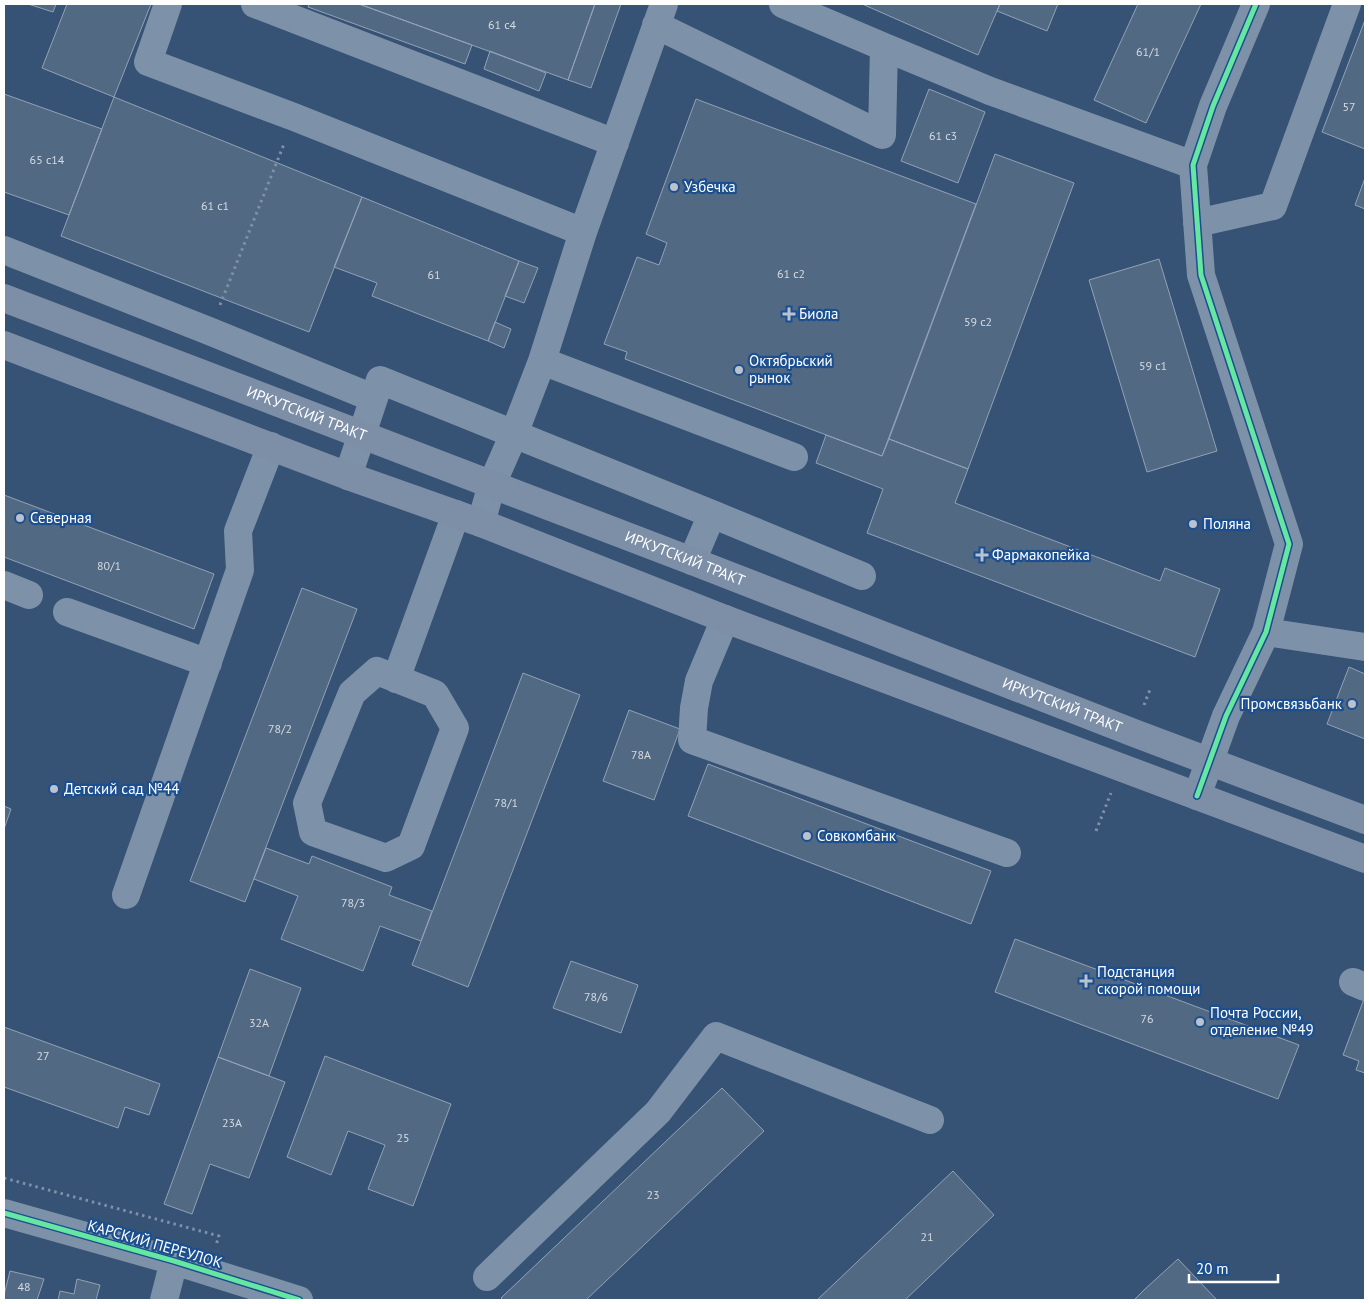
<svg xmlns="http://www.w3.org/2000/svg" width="1369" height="1304" viewBox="0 0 1369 1304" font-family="'PT Sans',sans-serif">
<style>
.building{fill:#526984;stroke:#92a2b6}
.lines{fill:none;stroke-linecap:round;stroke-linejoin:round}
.path{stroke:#7d92a8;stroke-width:3;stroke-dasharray:2.5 4;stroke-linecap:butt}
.minor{stroke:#7d92a8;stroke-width:28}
.major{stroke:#7d8ea7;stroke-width:28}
.cycleway-casing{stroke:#1b4f8f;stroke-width:8}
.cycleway{stroke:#66e7a1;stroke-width:5}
.poi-dot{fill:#b9c2ce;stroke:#1b4f8f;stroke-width:2}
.labels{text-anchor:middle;stroke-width:4.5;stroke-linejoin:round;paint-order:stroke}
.number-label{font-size:12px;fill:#d4dae0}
.poi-label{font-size:15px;fill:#fff;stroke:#1b4f8f;text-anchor:start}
.street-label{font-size:15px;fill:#fff;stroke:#1b4f8f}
</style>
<rect width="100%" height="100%" fill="#365274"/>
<!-- building -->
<path class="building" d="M28,4H56L53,12Z
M67,4H151L114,97L42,68Z
M309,4H359L472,45L465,64L308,7Z
M359,4H595L568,80Z
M595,4H621L591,88L568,80Z
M862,4H1000L978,55Z
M1000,4H1058L1047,31L997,11Z
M1138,4H1201L1146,123L1094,100Z
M1365,20V149L1322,132Z
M490,51L546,73L539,91L484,69Z
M929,89L985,112L958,183L901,161Z
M4,94L102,129L69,215L4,192Z
M114,97L362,197L309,332L61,236Z
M696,99L976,204L882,456L625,359L627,352L604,344L637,257L659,265L667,243L646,234Z
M995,154L1074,183L968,469L889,439Z
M1365,178V209L1355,205Z
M362,197L519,261L488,341L372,296L377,283L334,267Z
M1159,259L1217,451L1147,472L1089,280Z
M519,261L538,268L524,303L505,296Z
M495,322L511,329L504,348L488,341Z
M826,435L882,456L889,439L968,469L955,503L1160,581L1165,568L1220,589L1195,657L867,533L883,489L816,463Z
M4,495L214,574L194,629L4,557Z
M302,588L357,609L245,902L190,881Z
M1349,667L1365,674V739L1327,724Z
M523,673L580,695L468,987L412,965Z
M629,710L680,729L654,800L603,781Z
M708,764L991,871L971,924L688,816Z
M4,806L11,809L4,829Z
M266,848L309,864L312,856L392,887L389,895L432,911L421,941L380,926L363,971L281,939L298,896L254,879Z
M1015,939L1299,1045L1278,1099L995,992Z
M571,961L638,985L621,1033L553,1008Z
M250,969L301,988L269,1076L218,1057Z
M1364,999H1365V1073L1356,1070L1359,1061L1343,1055Z
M4,1027L160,1084L149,1115L125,1107L118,1128L4,1087Z
M325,1056L451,1104L413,1206L368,1189L385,1145L348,1131L331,1175L287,1157Z
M218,1057L285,1082L249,1178L210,1164L192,1214L164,1204Z
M722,1088L764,1131L586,1300H503L501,1298Z
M953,1171L994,1215L905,1300H817Z
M1178,1259L1217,1300H1134L1145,1289Z
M10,1271L44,1279L37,1300H4V1295Z
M77,1279L100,1285L96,1300H98H58L60,1291L74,1294Z"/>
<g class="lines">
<!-- path -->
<path class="path" d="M220,305L284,144
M1144,705L1151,687
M1096,831L1111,793
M4,1178L219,1236L216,1245"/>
<!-- minor -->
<path class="minor" d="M168,4L148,62L294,117L583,232
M255,4L615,143
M783,4L884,47L990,91L1193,165
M656,25L882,135L884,47
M1197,223L1273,206L1347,4
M4,250L209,331L373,398
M542,361L794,457
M348,476L380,380L712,514L862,576
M481,523L492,484L514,434L542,361L583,232L664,4
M692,561L712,514
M4,585L29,595
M67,612L208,663
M725,619L699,681L694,708L692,740L1007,853
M1266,632L1365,647
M377,671L435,694L455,728L411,846L386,858L313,832L307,803L352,693Z
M396,679L456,514
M1197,796L1226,716L1266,632L1289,544L1201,275L1193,165L1213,106L1256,4
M126,895L240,570L238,531L271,446
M1353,982L1365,987
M4,1213L174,1261L299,1300
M487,1277L658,1112L716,1036L930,1120
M164,1300L174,1261"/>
<!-- major -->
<g class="major">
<path id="s1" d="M4,298L692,561L1134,733L1365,820"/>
<path d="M4,345L348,476L481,523L725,619L1365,859"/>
</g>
<!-- cycleway casing -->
<g class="cycleway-casing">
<path id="cycleway" d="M1197,796L1226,716L1266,632L1289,544L1201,275L1193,165L1213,106L1256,4
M4,1213L174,1261L299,1300"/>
</g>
<!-- cycleway -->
<use href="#cycleway" class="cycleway"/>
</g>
<!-- markers -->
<g class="poi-dot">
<circle cx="674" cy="187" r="5"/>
<path d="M786.5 306.5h5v5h5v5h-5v5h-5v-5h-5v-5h5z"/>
<circle cx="739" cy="370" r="5"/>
<circle cx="20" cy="518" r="5"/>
<circle cx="1193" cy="524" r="5"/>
<path d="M979.5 547.5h5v5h5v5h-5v5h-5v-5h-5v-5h5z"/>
<circle cx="1352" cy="704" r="5"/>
<circle cx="54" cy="789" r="5"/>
<circle cx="807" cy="836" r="5"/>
<path d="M1083.5 973.5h5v5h5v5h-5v5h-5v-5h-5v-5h5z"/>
<circle cx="1200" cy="1022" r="5"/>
</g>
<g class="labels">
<!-- number labels -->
<g class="number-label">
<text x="502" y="29">61 с4</text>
<text x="1148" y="56">61/1</text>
<text x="1349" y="111">57</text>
<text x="943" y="140">61 с3</text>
<text x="47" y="164">65 с14</text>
<text x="215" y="210">61 с1</text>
<text x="791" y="278">61 с2</text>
<text x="434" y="279">61</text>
<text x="978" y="326">59 с2</text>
<text x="1153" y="370">59 с1</text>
<text x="109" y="570">80/1</text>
<text x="280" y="733">78/2</text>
<text x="641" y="759">78А</text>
<text x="506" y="807">78/1</text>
<text x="353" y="907">78/3</text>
<text x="596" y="1001">78/6</text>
<text x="1147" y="1023">76</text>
<text x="259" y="1027">32А</text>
<text x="43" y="1060">27</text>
<text x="232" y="1127">23А</text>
<text x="403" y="1142">25</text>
<text x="653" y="1199">23</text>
<text x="927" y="1241">21</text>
<text x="24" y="1291">48</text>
</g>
<!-- poi labels -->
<g class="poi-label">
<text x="684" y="192">Узбечка</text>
<text x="799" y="319">Биола</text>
<text x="749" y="366">Октябрьский<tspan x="749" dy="17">рынок</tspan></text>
<text x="30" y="523">Северная</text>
<text x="1203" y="529">Поляна</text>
<text x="992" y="560">Фармакопейка</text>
<text x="1342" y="709" text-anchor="end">Промсвязьбанк</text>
<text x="64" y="794">Детский сад №44</text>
<text x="817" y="841">Совкомбанк</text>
<text x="1097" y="977">Подстанция<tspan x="1097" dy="17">скорой помощи</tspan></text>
<text x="1210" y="1018">Почта России,<tspan x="1210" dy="17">отделение №49</tspan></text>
</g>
<!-- street labels -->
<g class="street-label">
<text dy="5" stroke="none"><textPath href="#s1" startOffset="324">ИРКУТСКИЙ ТРАКТ</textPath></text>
<text dy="5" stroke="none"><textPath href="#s1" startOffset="729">ИРКУТСКИЙ ТРАКТ</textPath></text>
<text dy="5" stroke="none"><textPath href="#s1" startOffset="1134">ИРКУТСКИЙ ТРАКТ</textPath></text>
<text transform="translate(155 1244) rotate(16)" y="5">КАРСКИЙ ПЕРЕУЛОК</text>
</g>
</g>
<!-- border -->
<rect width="1369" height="1304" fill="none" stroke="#ffffff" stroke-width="10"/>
<!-- scale -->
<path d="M1189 1274v8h89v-8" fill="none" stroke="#ffffff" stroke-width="2.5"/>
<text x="1196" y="1274" font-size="15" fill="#ffffff" stroke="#1b4f8f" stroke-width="4" paint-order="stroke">20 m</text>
</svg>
